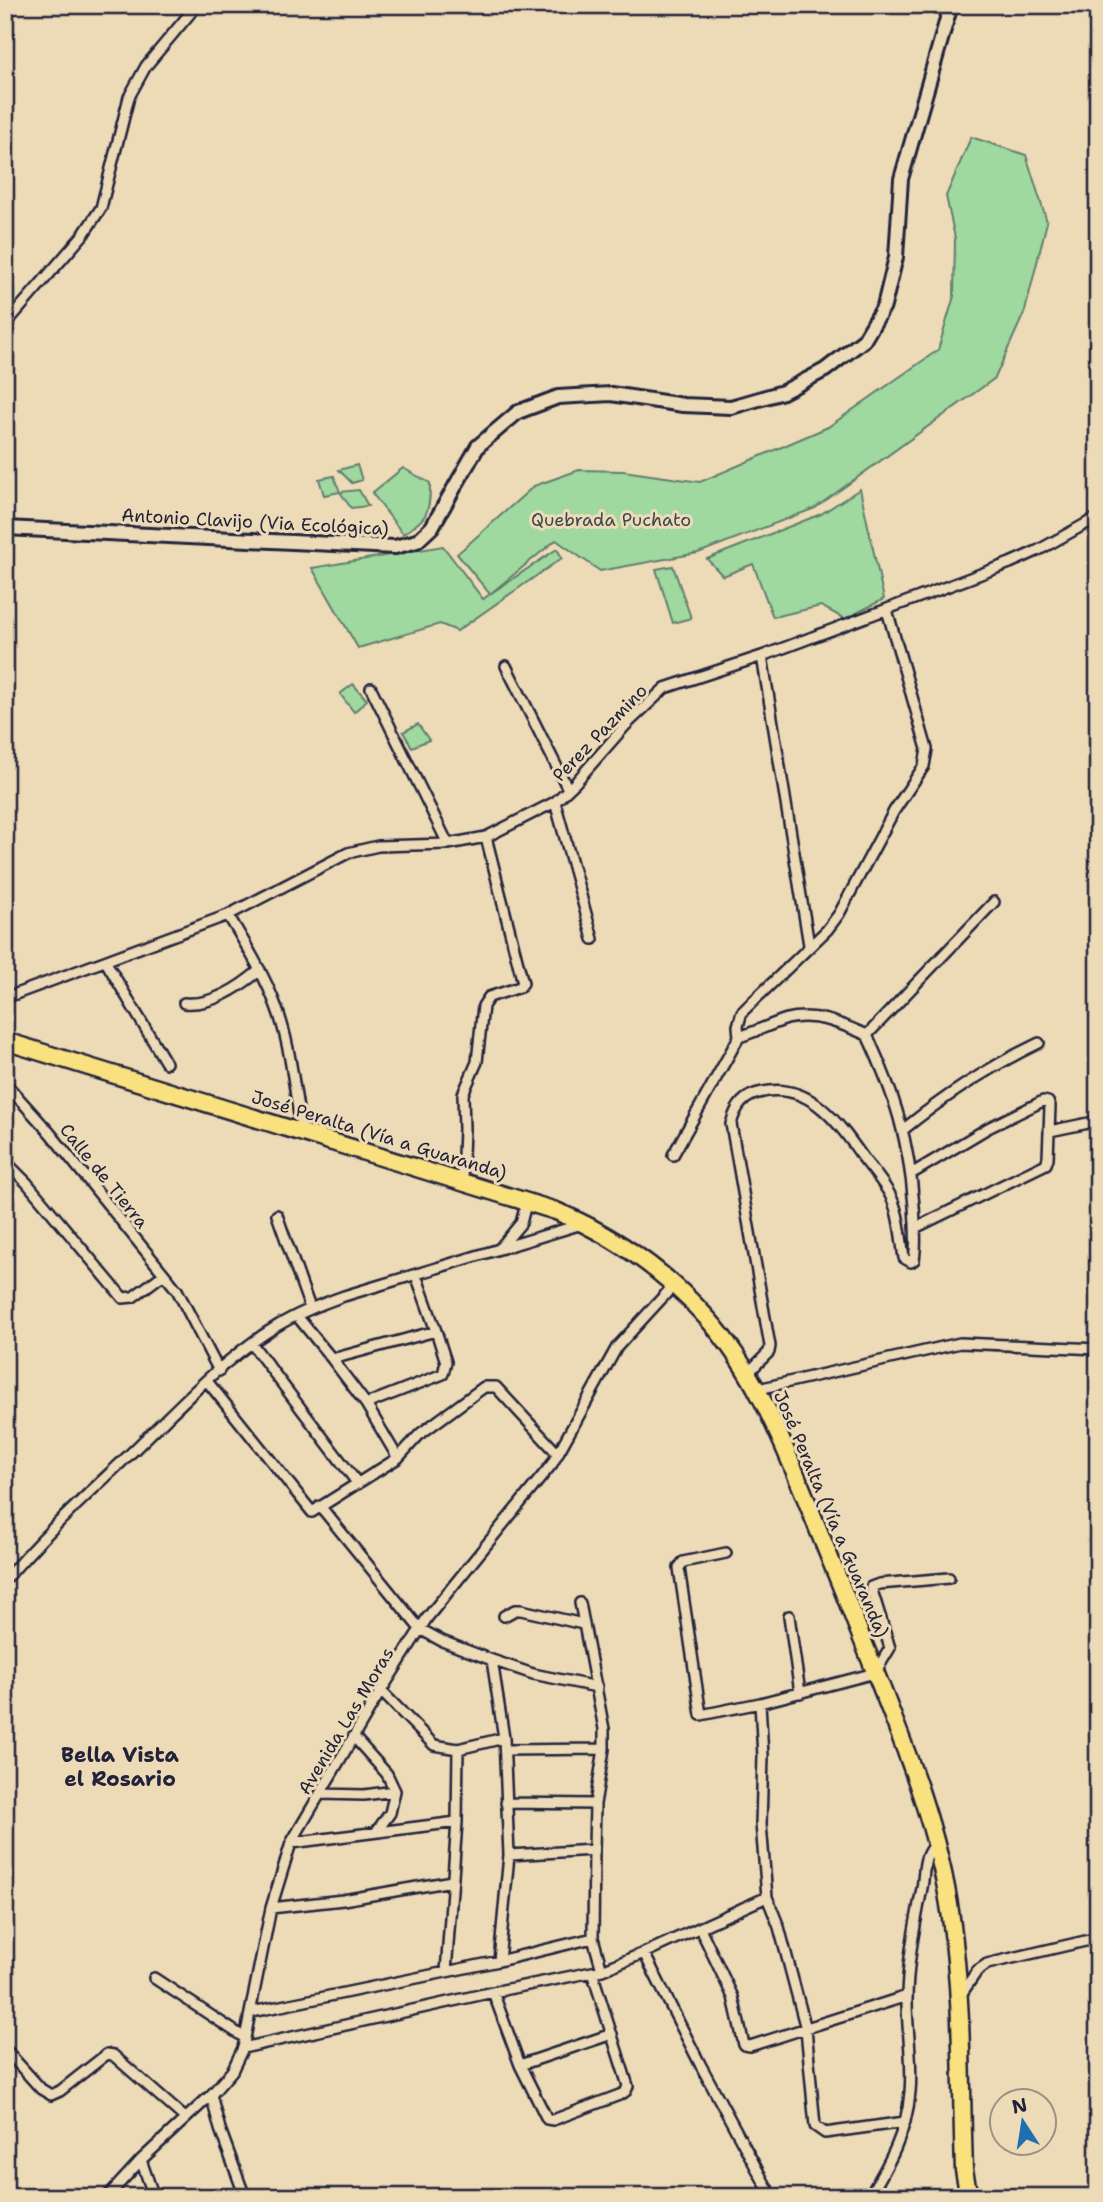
<svg xmlns="http://www.w3.org/2000/svg" width="1103" height="2202" viewBox="0 0 1103 2202" font-family="'Shantell Sans',sans-serif">
<style>
.green{fill:#9fd99f;stroke:#607e6d;stroke-width:2}
.lines{fill:none;stroke-linecap:round;stroke-linejoin:round}
.street-casing{stroke:#22223b;stroke-width:14}
.secondary-casing{stroke:#22223b;stroke-width:18}
.highway-casing{stroke:#22223b;stroke-width:21}
.street{stroke:#eddbb8;stroke-width:9}
.secondary{stroke:#eddbb8;stroke-width:12}
.highway{stroke:#fae180;stroke-width:16}
.labels{text-anchor:middle;stroke-width:6;stroke-linejoin:round;paint-order:stroke}
.park-label{font-size:18px;fill:#3b474f;stroke:#eddbb8}
.street-label{font-size:18px;fill:#22223b;stroke:#eddbb8}
.quarter-label{font-size:21px;font-weight:bold;fill:#22223b;stroke:#eddbb8}
</style>
<rect width="100%" height="100%" fill="#eddbb8"/>
<filter id="ink" filterUnits="userSpaceOnUse"><feTurbulence type="fractalNoise" baseFrequency=".0143" numOctaves="2"/><feDisplacementMap in="SourceGraphic" scale="14" xChannelSelector="R" yChannelSelector="G"/><feConvolveMatrix kernelMatrix="1 2 1 2 8 2 1 2 1" color-interpolation-filters="sRGB"/></filter>
<g filter="url(#ink)">
<!-- green -->
<path class="green" d="M971,137L1026,155L1047,222L1025,311L995,378L815,508L698,553L600,571L556,540L490,594L557,549L562,558L457,631L440,624L358,648L312,568L443,546L483,599L490,594L457,554L534,486L579,470L623,471L700,482L828,427L938,350L954,296L955,238L946,196Z
M357,465L362,480L352,483L339,470Z
M403,468L430,483C430,513 428,518 403,534L372,493Z
M334,476L340,492L359,490L368,506L351,508L340,492L324,495L319,479Z
M860,489L884,599L845,619L821,606L773,617L753,564L723,576L707,559L821,514Z
M673,566L691,618L673,623L656,569Z
M353,684L367,700L354,712L340,694Z
M418,724L429,740L412,747L403,732Z"/>
<g class="lines">
<!-- street casing -->
<g class="street-casing">
<path id="street" d="M5,325L83,235L101,208L129,97L146,66L197,5
M762,656L809,945
M506,666L568,789
M371,688L448,844
M555,802L593,939
M228,915C246,945 264,974 276,1006C291,1045 294,1091 302,1132
M106,962L166,1063
M5,998L228,915L348,853L378,846L448,844L486,837L555,802L575,783L625,726L665,688L762,656L1010,563L1037,551L1098,517
M184,1003C212,1006 240,987 260,970
M867,1035L994,902
M5,1083L50,1133L177,1290L219,1371
M904,1129C945,1096 991,1066 1039,1043
M1050,1131L1098,1121
M673,1155L739,1037
M5,1161L27,1183L123,1298L133,1297L164,1274
M911,1174L988,1128L1043,1101L1048,1102L1050,1106L1048,1158L1046,1164L915,1228
M462,1182L464,1129L463,1094L477,1062L483,1006L489,997L520,987L523,983L486,837
M277,1215L310,1308
M500,1248L521,1223L527,1200
M297,1316L332,1359L436,1331L416,1275
M252,1344L358,1484
M332,1359L366,1404L398,1458L420,1434L484,1387H496L558,1454
M748,1373L769,1352L770,1346L731,1124C736,1106 744,1095 763,1092C811,1082 840,1125 864,1159C874,1172 886,1185 892,1199C900,1217 901,1239 904,1258L911,1262L914,1260C917,1242 915,1224 914,1206C909,1140 895,1095 867,1035C842,1024 815,1012 787,1019C771,1024 755,1032 739,1037L738,1026L742,1012L827,930L839,914L894,811L924,766L927,749L887,610
M207,1381L312,1512L398,1458
M758,1389L960,1343L1098,1349
M366,1404L443,1374L446,1362L436,1331
M320,1506L420,1629L442,1641L492,1660L504,1738L458,1749
M726,1553L683,1562L679,1568L701,1715L760,1703L875,1673L890,1648L871,1587L879,1584L949,1578
M5,1580C43,1535 86,1496 129,1455C175,1411 221,1360 277,1326C298,1313 321,1304 344,1296L582,1224
M580,1603L604,1729V1749L595,1804L594,1850L593,1938L602,1970
M504,1616L515,1610H521L583,1624
M789,1616L800,1693
M492,1660L533,1674L597,1687
M381,1691L434,1745L458,1749L457,1822
M760,1703L763,1756L761,1824L767,1897L779,1927L806,2029L815,2126L825,2133L905,2122
M505,1750L604,1749
M320,1794L364,1795L395,1791L387,1774L354,1737
M506,1803L595,1804
M376,1832L390,1813L395,1791
M291,1843L457,1822L446,1972
M509,1855L594,1850
M271,1908L343,1900L452,1881
M700,1928L733,1997L744,2045L750,2046L907,1996
M644,1953L700,2064L772,2197
M499,1961L509,1855L504,1738
M154,1978L245,2038
M493,1992L520,2065L547,2119L553,2120L622,2094L626,2091L628,2086L592,1972
M960,1996L977,1971L987,1964L1098,1938
M252,2012L499,1961L593,1938
M243,2048L493,1992L602,1970L644,1953L767,1897
M5,2049L41,2089L51,2095L60,2091L107,2054L113,2055L185,2118
M520,2065L612,2034
M211,2095L220,2129L245,2197
M141,2160L154,2197
M107,2197L141,2160L211,2095L232,2071L243,2048L271,1908L291,1843L374,1702L427,1618L552,1464L617,1347L674,1285
M869,2197C889,2164 907,2132 910,2092C913,2063 907,2031 907,2001C907,1963 915,1925 922,1888C925,1871 922,1857 935,1844"/>
</g>
<!-- secondary casing -->
<g class="secondary-casing">
<path id="secondary" d="M5,528L395,547L417,541L432,527L478,446L518,412L558,397L611,394L683,405L731,407L783,392L825,370L864,340L884,306L896,257L901,179L951,5"/>
</g>
<!-- highway casing -->
<g class="highway-casing">
<path id="highway" d="M5,1041L556,1211C613,1235 665,1271 707,1318C753,1369 778,1431 804,1494C820,1535 837,1575 853,1616C891,1714 937,1814 951,1918C963,2001 961,2086 964,2170L969,2197"/>
</g>
<!-- street -->
<use href="#street" class="street"/>
<!-- secondary -->
<use href="#secondary" class="secondary"/>
<!-- highway -->
<use href="#highway" class="highway"/>
</g>
</g>
<g class="labels">
<!-- park labels -->
<g class="park-label">
<text x="611" y="526">Quebrada Puchato</text>
</g>
<!-- street labels -->
<g class="street-label">
<text transform="translate(255 522) rotate(3)" y="6">Antonio Clavijo (Via Ecológica)</text>
<text transform="translate(600 733) rotate(-46)" y="6">Perez Pazmino</text>
<text transform="translate(379 1135) rotate(17)" y="6">José Peralta (Vía a Guaranda)</text>
<text transform="translate(104 1176) rotate(51)" y="6">Calle de Tierra</text>
<text transform="translate(831 1514) rotate(67)" y="6">José Peralta (Vía a Guaranda)</text>
<text transform="translate(346 1721) rotate(-59)" y="6">Avenida Las Moras</text>
</g>
<!-- quarter labels -->
<g class="quarter-label">
<text x="120" y="1762">Bella Vista<tspan x="120" dy="24">el Rosario</tspan></text>
</g>
</g>
<!-- margin -->
<rect width="1103" height="2202" fill="none" stroke="#eddbb8" stroke-width="28"/>
<rect x="14" y="14" width="1075" height="2174" fill="none" stroke="#22223b" stroke-width="2.5" filter="url(#ink)"/>
<!-- north arrow -->
<g transform="translate(1023 2122) rotate(348)"><circle r="33" fill="#eddbb8" stroke="#9c9186" stroke-width="2"/>
<path d="M0-5L12 26L0 18L-12 26Z" fill="#1f6fb2"/>
<text y="-10" font-size="19" font-weight="bold" text-anchor="middle" fill="#22223b">N</text>
</g>
</svg>
